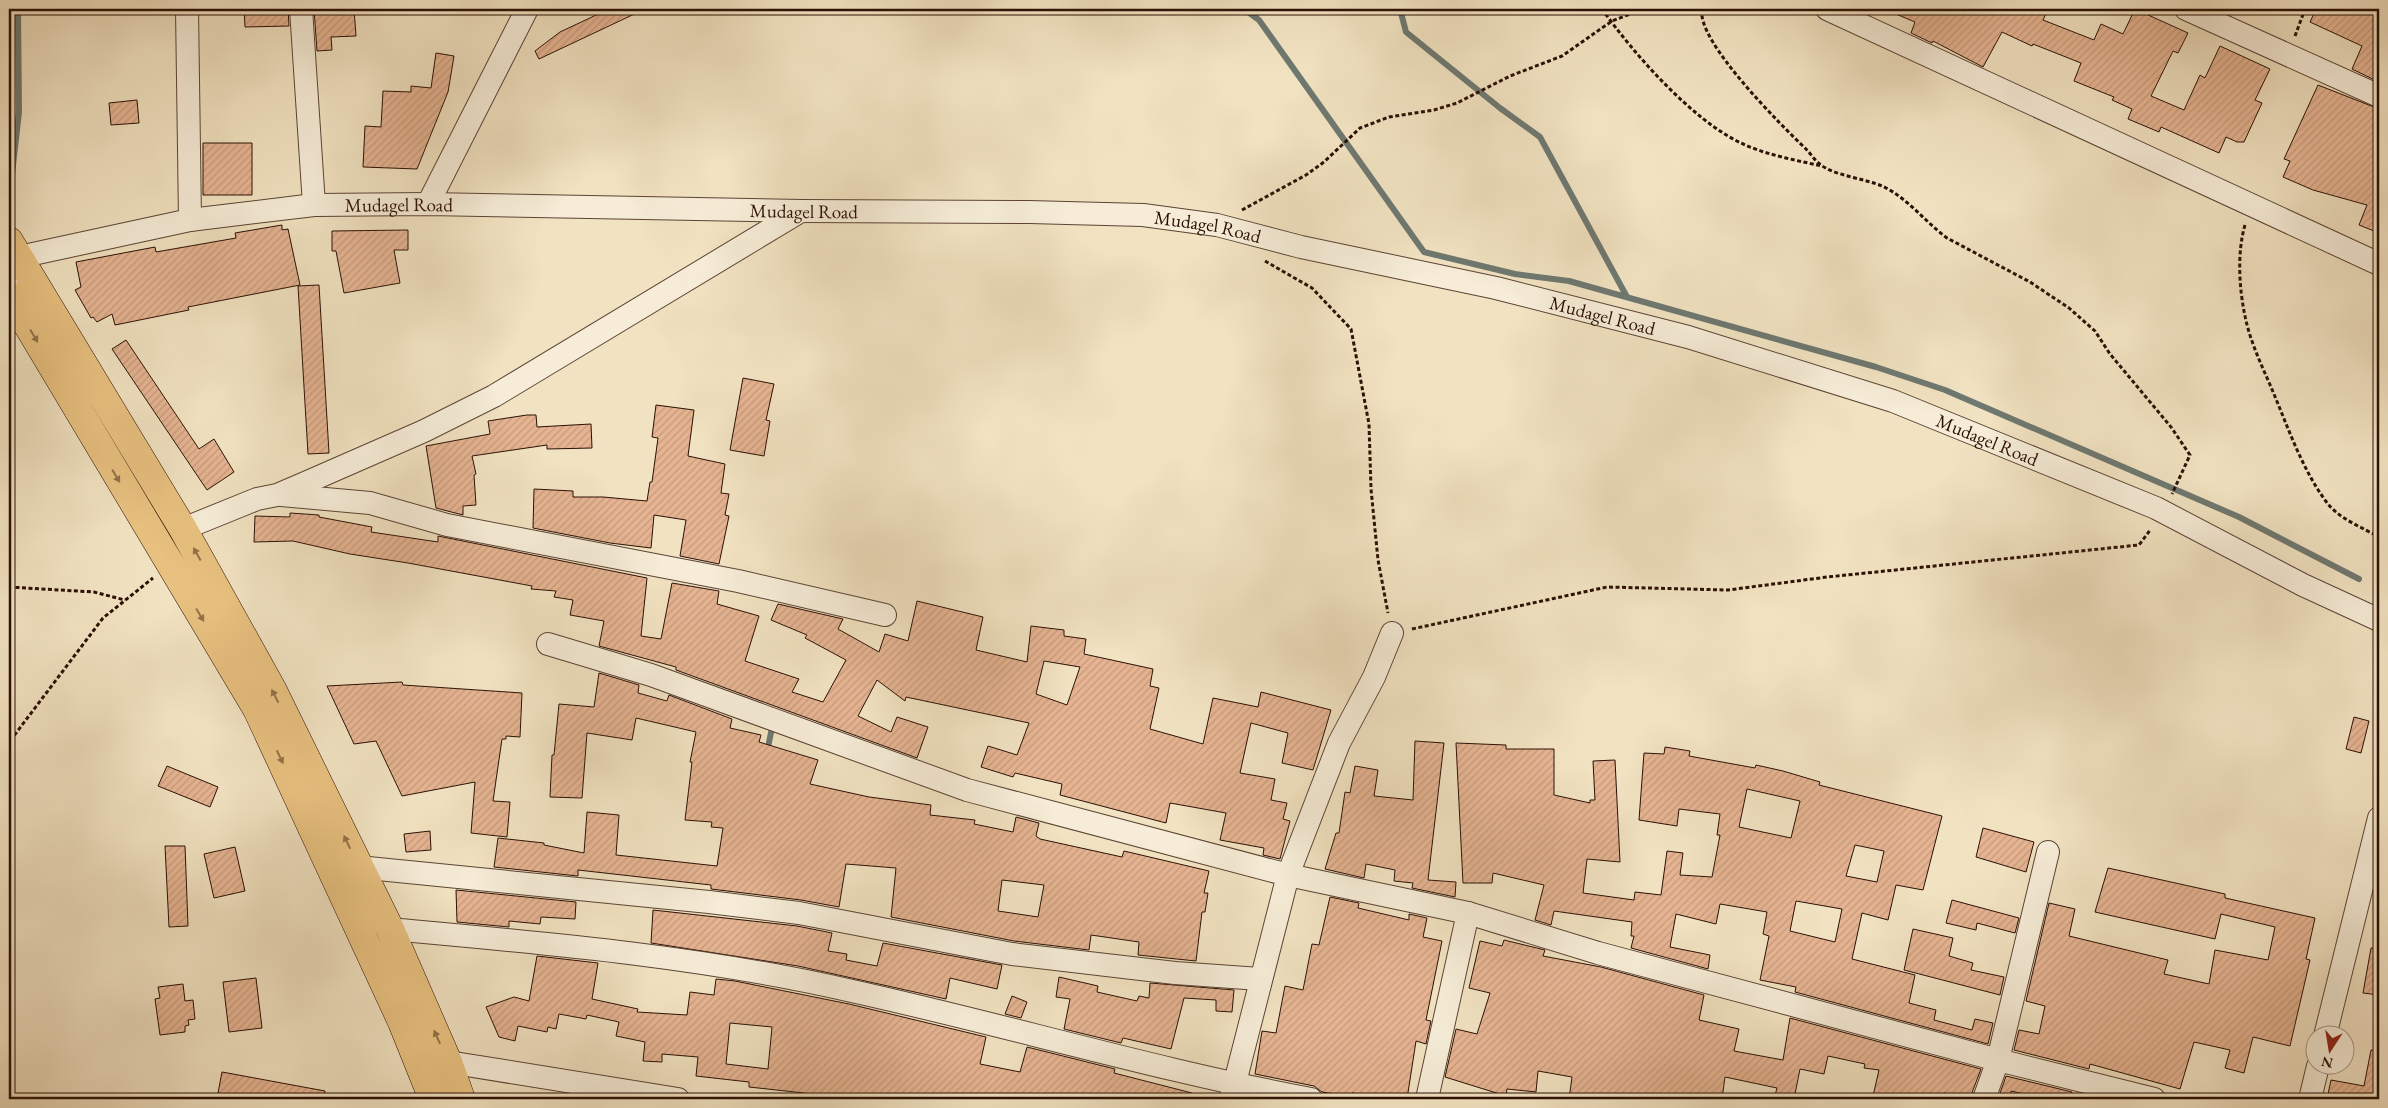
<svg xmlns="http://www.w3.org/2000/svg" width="2388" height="1108" viewBox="0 0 2388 1108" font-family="'EB Garamond',serif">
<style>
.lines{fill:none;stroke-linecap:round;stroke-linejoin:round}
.stream{stroke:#6e7870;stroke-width:6}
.building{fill:url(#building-hatch);stroke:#2b1005;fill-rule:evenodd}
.minor-casing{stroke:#5c4434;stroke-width:24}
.primary-casing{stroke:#2b1005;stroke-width:29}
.path{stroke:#2b1005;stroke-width:3;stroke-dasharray:4 2.5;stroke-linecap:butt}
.minor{stroke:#f6ecd7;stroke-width:22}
.primary{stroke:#e8c180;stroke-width:28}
.oneway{fill:#937149}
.labels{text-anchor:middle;stroke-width:4;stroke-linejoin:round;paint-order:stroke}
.street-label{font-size:19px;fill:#2b1005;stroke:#f6ecd7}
</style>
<defs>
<pattern id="building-hatch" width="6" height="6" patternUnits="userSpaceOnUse" patternTransform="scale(1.25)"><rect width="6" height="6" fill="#e6b492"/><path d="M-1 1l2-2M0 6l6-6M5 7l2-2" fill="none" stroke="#c59a7c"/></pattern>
</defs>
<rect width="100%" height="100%" fill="#f1e2c1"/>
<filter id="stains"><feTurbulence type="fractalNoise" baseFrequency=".004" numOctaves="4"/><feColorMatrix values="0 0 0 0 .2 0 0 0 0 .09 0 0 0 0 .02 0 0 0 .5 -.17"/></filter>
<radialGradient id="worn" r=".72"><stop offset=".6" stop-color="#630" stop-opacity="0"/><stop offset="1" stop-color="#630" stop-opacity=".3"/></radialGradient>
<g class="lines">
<!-- stream -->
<path class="stream" d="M1244,9L1259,20L1424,252L1515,274L1569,281L1876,367L1945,390L2239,517L2359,579
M1400,9L1406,32L1500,108L1540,137L1627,297
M10,192L19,112L18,9
M767,752L773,723"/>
</g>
<!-- building -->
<path class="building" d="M244,9H288L289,26L245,27Z
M314,9H354L356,36L331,37L332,50L317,51Z
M609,9H645L539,59L535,51L560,32Z
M1884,9H2048L2043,20L2094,40L2101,24L2123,34L2135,9L2188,33L2178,53L2173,51L2151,96L2184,110L2200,75L2205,78L2220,46L2270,69L2255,100L2262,103L2244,142H2237L2226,137L2219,153L2161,127L2159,132L2128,119L2132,109L2112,100L2114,97L2074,81L2081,63L2033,44L2032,46L2002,32L1983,67L1933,41L1932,43L1911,33L1915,22Z
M2316,9H2379V82L2352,69L2362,46L2310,22Z
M436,53L454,56L448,92L417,169L363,167L365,126L381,127L383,91L411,92V86L431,88Z
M2318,85L2379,109V158L2375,169L2379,171V233L2359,225L2367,205L2313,190L2283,177L2290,161L2284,159Z
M137,100L139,123L111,125L109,103Z
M203,143H252V195H203Z
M282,225V230L288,229L300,285L188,307L189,310L115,325L112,314L97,322L93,317L91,318L75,290L81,287L76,262L155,247L156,252L236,238L235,233Z
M408,230V250H394L400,283L344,293L336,251H332V231Z
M319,285L329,453L308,454L298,286Z
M126,340L199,449L214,439L234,472L207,490L112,349Z
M743,378L774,384L766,420L770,421L764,456L730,450Z
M656,405L694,410L688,456L725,464L721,493L729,494L725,515L729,516L719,564L680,556L686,520L654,515L651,548L610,543L533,528L534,489L573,491V497H603L647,501L650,482H652L658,438L652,437Z
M527,415H536L537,427L591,424L592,448L547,449V445L472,456L476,474L474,475L476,505L463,506V515L436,508L426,446L490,434L488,421Z
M290,513L319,515V517L372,527L371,532L438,542V536L647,578L641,636L661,639L672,583L719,591L717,604L759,616L745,661L799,679L792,692L823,702L846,660L805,638L807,635L771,620L778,604L843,619L838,629L879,652L885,634L908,641L917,601L983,617L976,650L1027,662L1031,626L1064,630V636L1086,639L1084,654L1153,669L1150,686L1159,688L1150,729L1203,744L1213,698L1258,707L1261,692L1331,710L1313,770L1282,763L1288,733L1251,723L1240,773L1275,779L1271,800L1287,803L1283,819L1290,821L1280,859L1263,855L1264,848L1220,840L1226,813L1170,803L1166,823L1060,795L1062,784L1015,773L1013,777L981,767L988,746L1017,755L1029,723L906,697L905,701L877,680L858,716L891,732L897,717L928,727L917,758L676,670V667L599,646L604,621L570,615L573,600L554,597L556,591L531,589L532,586L408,563L350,554L293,541L254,542L255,516L290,517ZM1044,661L1080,667L1067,705L1036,694Z
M599,673L639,685L638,693L667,701L669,695L732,719L730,728L761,735L759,742L818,760L810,784L869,797L931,805L930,815L975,820L974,824L1013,832L1016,817L1039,823L1036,836L1040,839L1122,857L1124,851L1209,871L1204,893H1208L1205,912H1202L1196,961L1138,955L1139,942L1091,935L1089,950L1014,941L891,917L896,868L846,864L839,907L801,900L711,889V885L578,870V876L494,867L498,838L544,843V845L584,853L587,812L619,815L616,855L717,866L723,828L711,827L712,822L685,820L692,762H690L696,732L636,718L632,740L587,733L582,798L550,797L552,755H554L559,704L594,707ZM1002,880L1044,885L1038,917L998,911Z
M402,682L403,685L522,693L520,737L506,736V739H502L493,801L510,802L507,837L471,833L475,782L402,796L376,741L354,744L327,686Z
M2354,717L2369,721L2361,753L2346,749Z
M1415,741L1444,743L1428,880L1456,882L1455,897L1412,888L1413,883L1394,881L1395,870L1366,864L1364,878L1325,869L1336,833H1339L1345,792L1350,793L1355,766L1378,770L1374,796L1413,800Z
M1456,743L1506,745V749H1554V795L1590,803V800H1595L1593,761L1615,760L1620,862L1587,859L1583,893L1634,900L1635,892L1661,895L1667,851L1683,853L1680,875L1712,877L1720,835H1717L1720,814L1679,809L1677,826L1639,820L1644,753L1664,754L1665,747L1690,751L1689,756L1755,768L1756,765L1783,771L1820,782L1819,785L1942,816L1923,890L1896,885L1888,920L1862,913L1852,959L1915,975L1909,1003L1936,1010L1934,1020L1972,1030L1975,1019L1993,1023L1988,1044L1795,992L1796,987L1760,980L1769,936L1763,934L1767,912L1720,904L1716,924L1676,914L1670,947L1710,955L1708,969L1631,948L1634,936H1631L1632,922L1554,911L1551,925L1535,920L1544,885L1493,873L1492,883H1463ZM1747,789L1800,801L1791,838L1739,827ZM1855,845L1884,851L1877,882L1846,876ZM1796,901L1842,909L1835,942L1790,931Z
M167,766L218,787L210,807L158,786Z
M1983,828L2034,842L2026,872L1976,857Z
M430,831L431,850L406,852L404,834Z
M165,846H185L188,926L169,927Z
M235,847L245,891L214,898L204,854Z
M2108,868L2225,894V898L2315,918L2306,959L2310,960L2290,1046L2253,1037L2244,1073L2225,1068L2230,1050L2194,1042L2180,1089L2090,1064L2089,1069L2014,1050L2019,1030L2039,1034L2045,1006L2026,1001L2049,903L2075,909L2069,936L2168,960L2164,974L2209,984L2215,950L2268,960L2275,927L2221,914L2215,939L2095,912Z
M456,890L576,902L575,919L541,917L540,924L509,921V927L457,922Z
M1330,897L1359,903L1358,908L1409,920V914L1427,918L1423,937L1442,941L1426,1020L1431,1021L1426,1044L1416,1041L1407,1099H1390L1352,1093V1097L1322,1092L1314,1086L1255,1074L1262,1031L1276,1033L1285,986L1303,990L1312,944L1319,945Z
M1952,900L2019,918L2015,933L1977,923L1976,930L1946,923Z
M653,910L797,926L832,933L828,951L847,954L846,960L877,966L883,943L1002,965L997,989L950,978L946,999L798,966L651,943Z
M1913,929L1953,938L1949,956L1973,963L1971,970L2004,977L2000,995L1904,970Z
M1504,940L1545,950L1543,956L1601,967L1704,995L1699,1020L1739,1029L1734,1051L1783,1060L1790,1018L1981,1069L1970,1098L1944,1093L1943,1099H1875L1876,1096H1873L1879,1070L1864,1068L1865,1064L1828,1056L1824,1074L1800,1069L1794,1099H1774L1777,1088L1725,1077L1722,1099H1656L1638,1097V1099H1569L1572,1077L1538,1071L1536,1092L1507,1089L1506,1096L1445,1077L1456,1029L1477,1034L1490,993L1469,988L1480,941L1502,946Z
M2371,948H2379V995L2363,993Z
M537,956L598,963L592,999L638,1009L637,1012L687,1015L690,992L714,995L716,979L735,981L849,1004L986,1037L980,1064L1020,1072L1027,1047L1115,1069L1114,1073L1192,1093L1191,1099H883L850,1094L849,1099H803L804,1093L749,1087V1082L696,1076L698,1057L662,1054V1062L643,1061L645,1042L616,1036L619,1022L587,1015L586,1019L559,1014L556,1029L548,1027L547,1032L518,1026L515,1041L499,1037L486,1007L514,997L529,1001ZM730,1023L772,1027L768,1069L726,1064Z
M1059,977L1098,986L1097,992L1137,1001L1139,996L1149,998L1150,983L1234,990L1232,1012L1216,1011V1000L1184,998L1171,1049L1123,1038L1121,1043L1064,1029L1070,999L1056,997Z
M256,978L262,1028L229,1032L223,982Z
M183,984L185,1001L193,1000L195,1019L188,1020L189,1025L185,1026V1032L160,1035L155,999L160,998L158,987Z
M1012,996L1027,1002L1021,1018L1005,1014Z
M2371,1050H2379V1099H2327L2331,1080L2364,1086Z
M222,1072L325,1091L324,1099H252L218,1093Z
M2006,1076L2072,1092L2070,1099H2044L2011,1091L2009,1099H1998Z"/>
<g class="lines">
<!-- minor casing -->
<g class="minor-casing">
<g id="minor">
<path d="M187,9L190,220"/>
<path d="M301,9L314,205"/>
<path d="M1827,9L2379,264"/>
<path d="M2186,9L2379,96"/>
<path d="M428,204L527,9"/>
<path id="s1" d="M14,303L19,257L190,220L314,205L428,204L802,211L1029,212L1143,215L1217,225L1301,247L1496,288L1688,337L1893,401L2156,508L2303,585L2379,620"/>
<path d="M281,495L370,503L447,525L738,581L885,615"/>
<path d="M183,529L257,499L277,495L305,483L424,431L494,396L801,211"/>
<path d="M548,644L651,675L967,790L1288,875L1468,913L1598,953L1998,1060L2154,1099"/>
<path d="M358,867L709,902L799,913L1012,954L1175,973L1260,979"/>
<path d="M390,929C544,943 700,956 852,991C1006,1025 1156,1070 1311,1099"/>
<path d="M2325,1036L2379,818"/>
<path d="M448,1062L678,1099"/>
<path d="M1231,1098L1288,875L1339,743L1374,677L1392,633"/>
<path d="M1427,1099L1468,913"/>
<path d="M1984,1099L1998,1060L2048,852"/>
<path d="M2310,1099L2318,1066"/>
</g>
</g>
<!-- primary casing -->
<g class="primary-casing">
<path id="primary" d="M9,241L183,529L272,689L390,929L448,1062L461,1099
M9,294L257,709L402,1022L433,1099"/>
</g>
<!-- path -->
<path class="path" d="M1602,9C1633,53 1692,120 1741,143C1766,155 1795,160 1822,166
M1702,9C1696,41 1782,126 1806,149C1811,154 1815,161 1821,165C1833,175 1866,179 1882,186C1908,198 1924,221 1947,238L2030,282L2069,308L2095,331L2110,354L2171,427L2190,455L2172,494
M2295,36L2305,9
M1242,210L1306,175L1324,162L1360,128L1389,117L1434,110L1457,103L1510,76L1562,56L1612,21L1643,9
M2245,225C2237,252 2239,288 2245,316C2250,341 2261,364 2271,387C2288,427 2302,470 2328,504C2340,519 2363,528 2379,537
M1265,261L1312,288L1351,329L1369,424L1371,489L1378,560L1388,613
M9,587L94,592L125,600
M1412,629L1607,587L1728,590L1827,577L2139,545L2151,529
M9,747L13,737L103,618L153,578"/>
<!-- minor -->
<use href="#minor" class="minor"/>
<!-- primary -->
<use href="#primary" class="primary"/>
</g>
<!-- one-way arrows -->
<defs><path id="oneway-solid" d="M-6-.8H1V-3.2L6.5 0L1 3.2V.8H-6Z" transform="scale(1.25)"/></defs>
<g class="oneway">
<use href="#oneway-solid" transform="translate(34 336) rotate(59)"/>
<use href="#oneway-solid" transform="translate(116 476) rotate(59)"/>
<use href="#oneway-solid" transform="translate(197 554) rotate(-119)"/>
<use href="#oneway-solid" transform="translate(200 615) rotate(59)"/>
<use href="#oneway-solid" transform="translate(275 696) rotate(-117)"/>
<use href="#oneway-solid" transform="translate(280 757) rotate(65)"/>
<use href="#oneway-solid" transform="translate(347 842) rotate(-115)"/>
<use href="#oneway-solid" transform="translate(437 1037) rotate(-114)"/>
</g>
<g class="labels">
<!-- street labels -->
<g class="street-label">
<text dy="7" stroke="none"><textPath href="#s1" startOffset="431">Mudagel Road</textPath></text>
<text dy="7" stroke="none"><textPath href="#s1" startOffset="836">Mudagel Road</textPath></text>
<text dy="7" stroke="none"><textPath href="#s1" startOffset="1241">Mudagel Road</textPath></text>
<text dy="7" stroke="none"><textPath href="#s1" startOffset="1646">Mudagel Road</textPath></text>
<text dy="7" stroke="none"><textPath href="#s1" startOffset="2051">Mudagel Road</textPath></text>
</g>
</g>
<!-- margin -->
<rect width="2388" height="1108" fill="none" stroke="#f1e2c1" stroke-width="30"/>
<rect x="10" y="10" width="2368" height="1088" fill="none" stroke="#2b1005" stroke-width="2.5"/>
<rect x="15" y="15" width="2358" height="1078" fill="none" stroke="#2b1005"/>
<!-- north arrow -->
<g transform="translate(2330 1050) rotate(192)"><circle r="24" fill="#f6ecd7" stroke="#a59483"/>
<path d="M0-4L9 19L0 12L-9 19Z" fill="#8f2418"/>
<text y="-8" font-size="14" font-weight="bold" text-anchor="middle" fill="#2b1005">N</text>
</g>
<rect width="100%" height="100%" filter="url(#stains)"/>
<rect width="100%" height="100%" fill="url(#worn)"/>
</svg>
